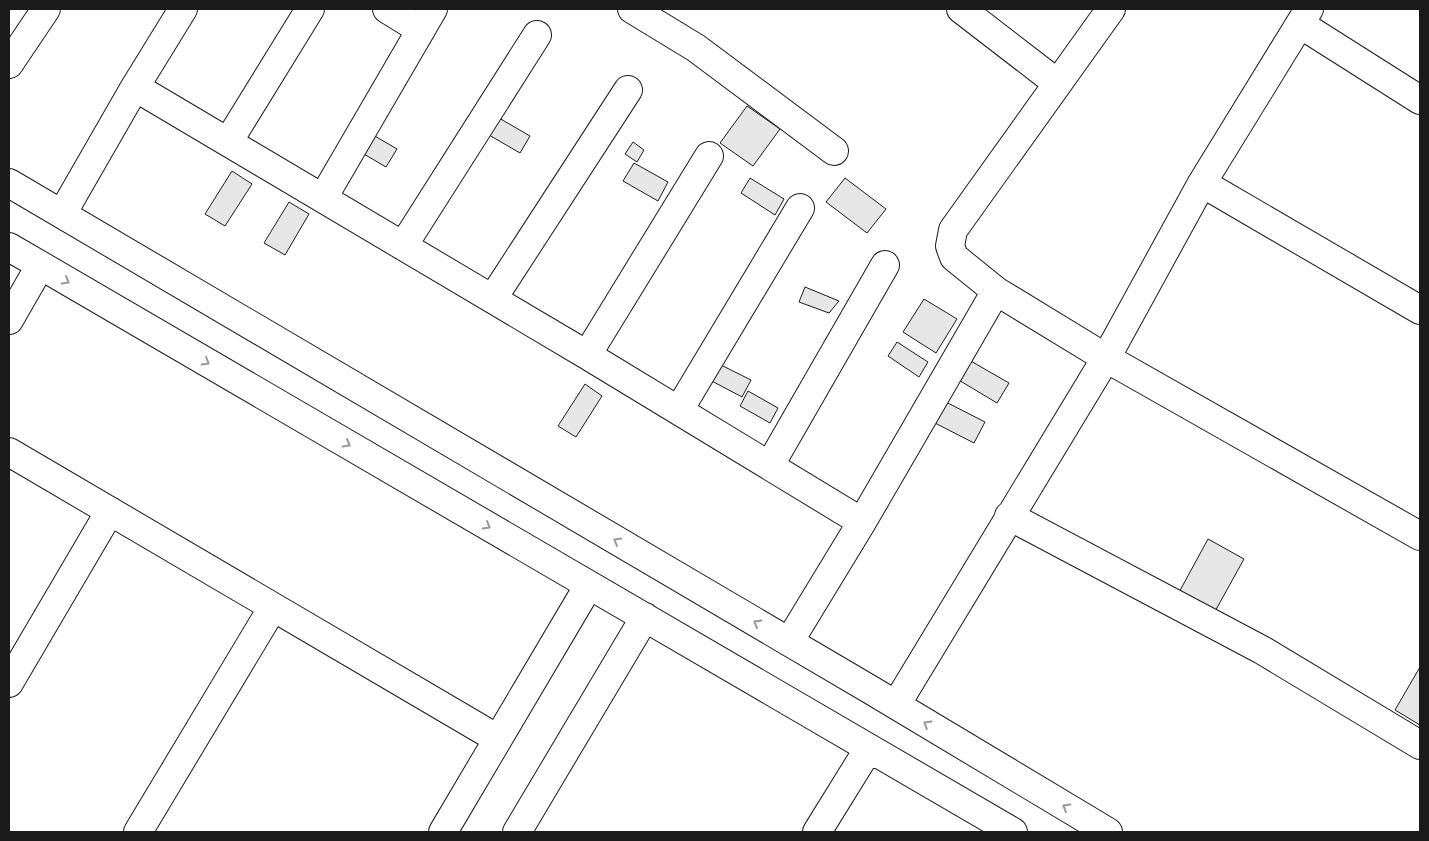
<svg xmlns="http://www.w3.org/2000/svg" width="1429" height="841" viewBox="0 0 1429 841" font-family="Overpass,sans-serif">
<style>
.building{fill:#e6e6e6;stroke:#1a1a1a}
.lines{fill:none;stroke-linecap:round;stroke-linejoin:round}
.minor-casing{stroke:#1a1a1a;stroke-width:30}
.minor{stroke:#fff;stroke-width:28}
.oneway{stroke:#989898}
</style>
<rect width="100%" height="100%" fill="#fff"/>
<!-- building -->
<path class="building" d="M747,106L780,129L753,166L720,143Z
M499,118L530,136L520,153L489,135Z
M368,132L397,149L386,167L357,150Z
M633,142L644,150L637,162L625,154Z
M634,163L668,182L658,201L623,181Z
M232,171L252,184L225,226L205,214Z
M750,178L784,199L775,215L741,193Z
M845,178L886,209L867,233L826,202Z
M289,202L309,214L285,255L264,243Z
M805,287L839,301L829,313L799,302Z
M924,299L957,319L936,353L903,332Z
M897,342L928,362L919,377L888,356Z
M969,360L1009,383L997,403L957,379Z
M717,363L751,380L742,397L708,379Z
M585,384L602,396L576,437L558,426Z
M748,391L778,408L770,423L740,406Z
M944,401L985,422L974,443L933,422Z
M1208,539L1244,559L1213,615L1177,596Z
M1420,667V725L1395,710Z"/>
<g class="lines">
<!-- minor casing -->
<g class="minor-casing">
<path id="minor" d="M387,9L421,30
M632,9L696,48L834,151
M961,9L1057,83
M1111,9L953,230L950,246L954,257L996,291L1106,358L1420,536
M1300,24L1420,100
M9,64L46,9
M135,87L587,355L862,522
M228,142L310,9
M9,183L871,690L1108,832
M1202,183L1420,310
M323,198L433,9
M62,214L135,87L183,9
M403,246L537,35
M9,247L1013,832
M493,298L628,90
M9,320L40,266
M587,355L709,156
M679,410L800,208
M9,452L498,739
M770,465L885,265
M1009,516L1262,650L1420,745
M789,642L862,522L996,291
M9,683L110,511
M896,705L1106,358L1202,183L1309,9
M138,832L273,607
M443,832L589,585
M517,832L645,617
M817,832L869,748"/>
</g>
<!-- minor -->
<use href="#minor" class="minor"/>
</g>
<!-- one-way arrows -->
<defs><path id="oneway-chevron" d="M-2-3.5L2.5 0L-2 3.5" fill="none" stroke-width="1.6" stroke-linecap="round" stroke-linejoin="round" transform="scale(1.25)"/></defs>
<g class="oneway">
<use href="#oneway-chevron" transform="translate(66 281) rotate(30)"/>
<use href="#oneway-chevron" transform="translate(206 362) rotate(30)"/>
<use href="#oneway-chevron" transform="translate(347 444) rotate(30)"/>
<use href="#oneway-chevron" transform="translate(487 526) rotate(30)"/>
<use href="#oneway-chevron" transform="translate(617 541) rotate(-150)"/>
<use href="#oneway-chevron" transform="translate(757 623) rotate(-150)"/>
<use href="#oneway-chevron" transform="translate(927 724) rotate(-149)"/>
<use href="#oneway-chevron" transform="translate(1066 807) rotate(-149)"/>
</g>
<!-- border -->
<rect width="1429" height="841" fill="none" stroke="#1a1a1a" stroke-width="20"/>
</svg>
